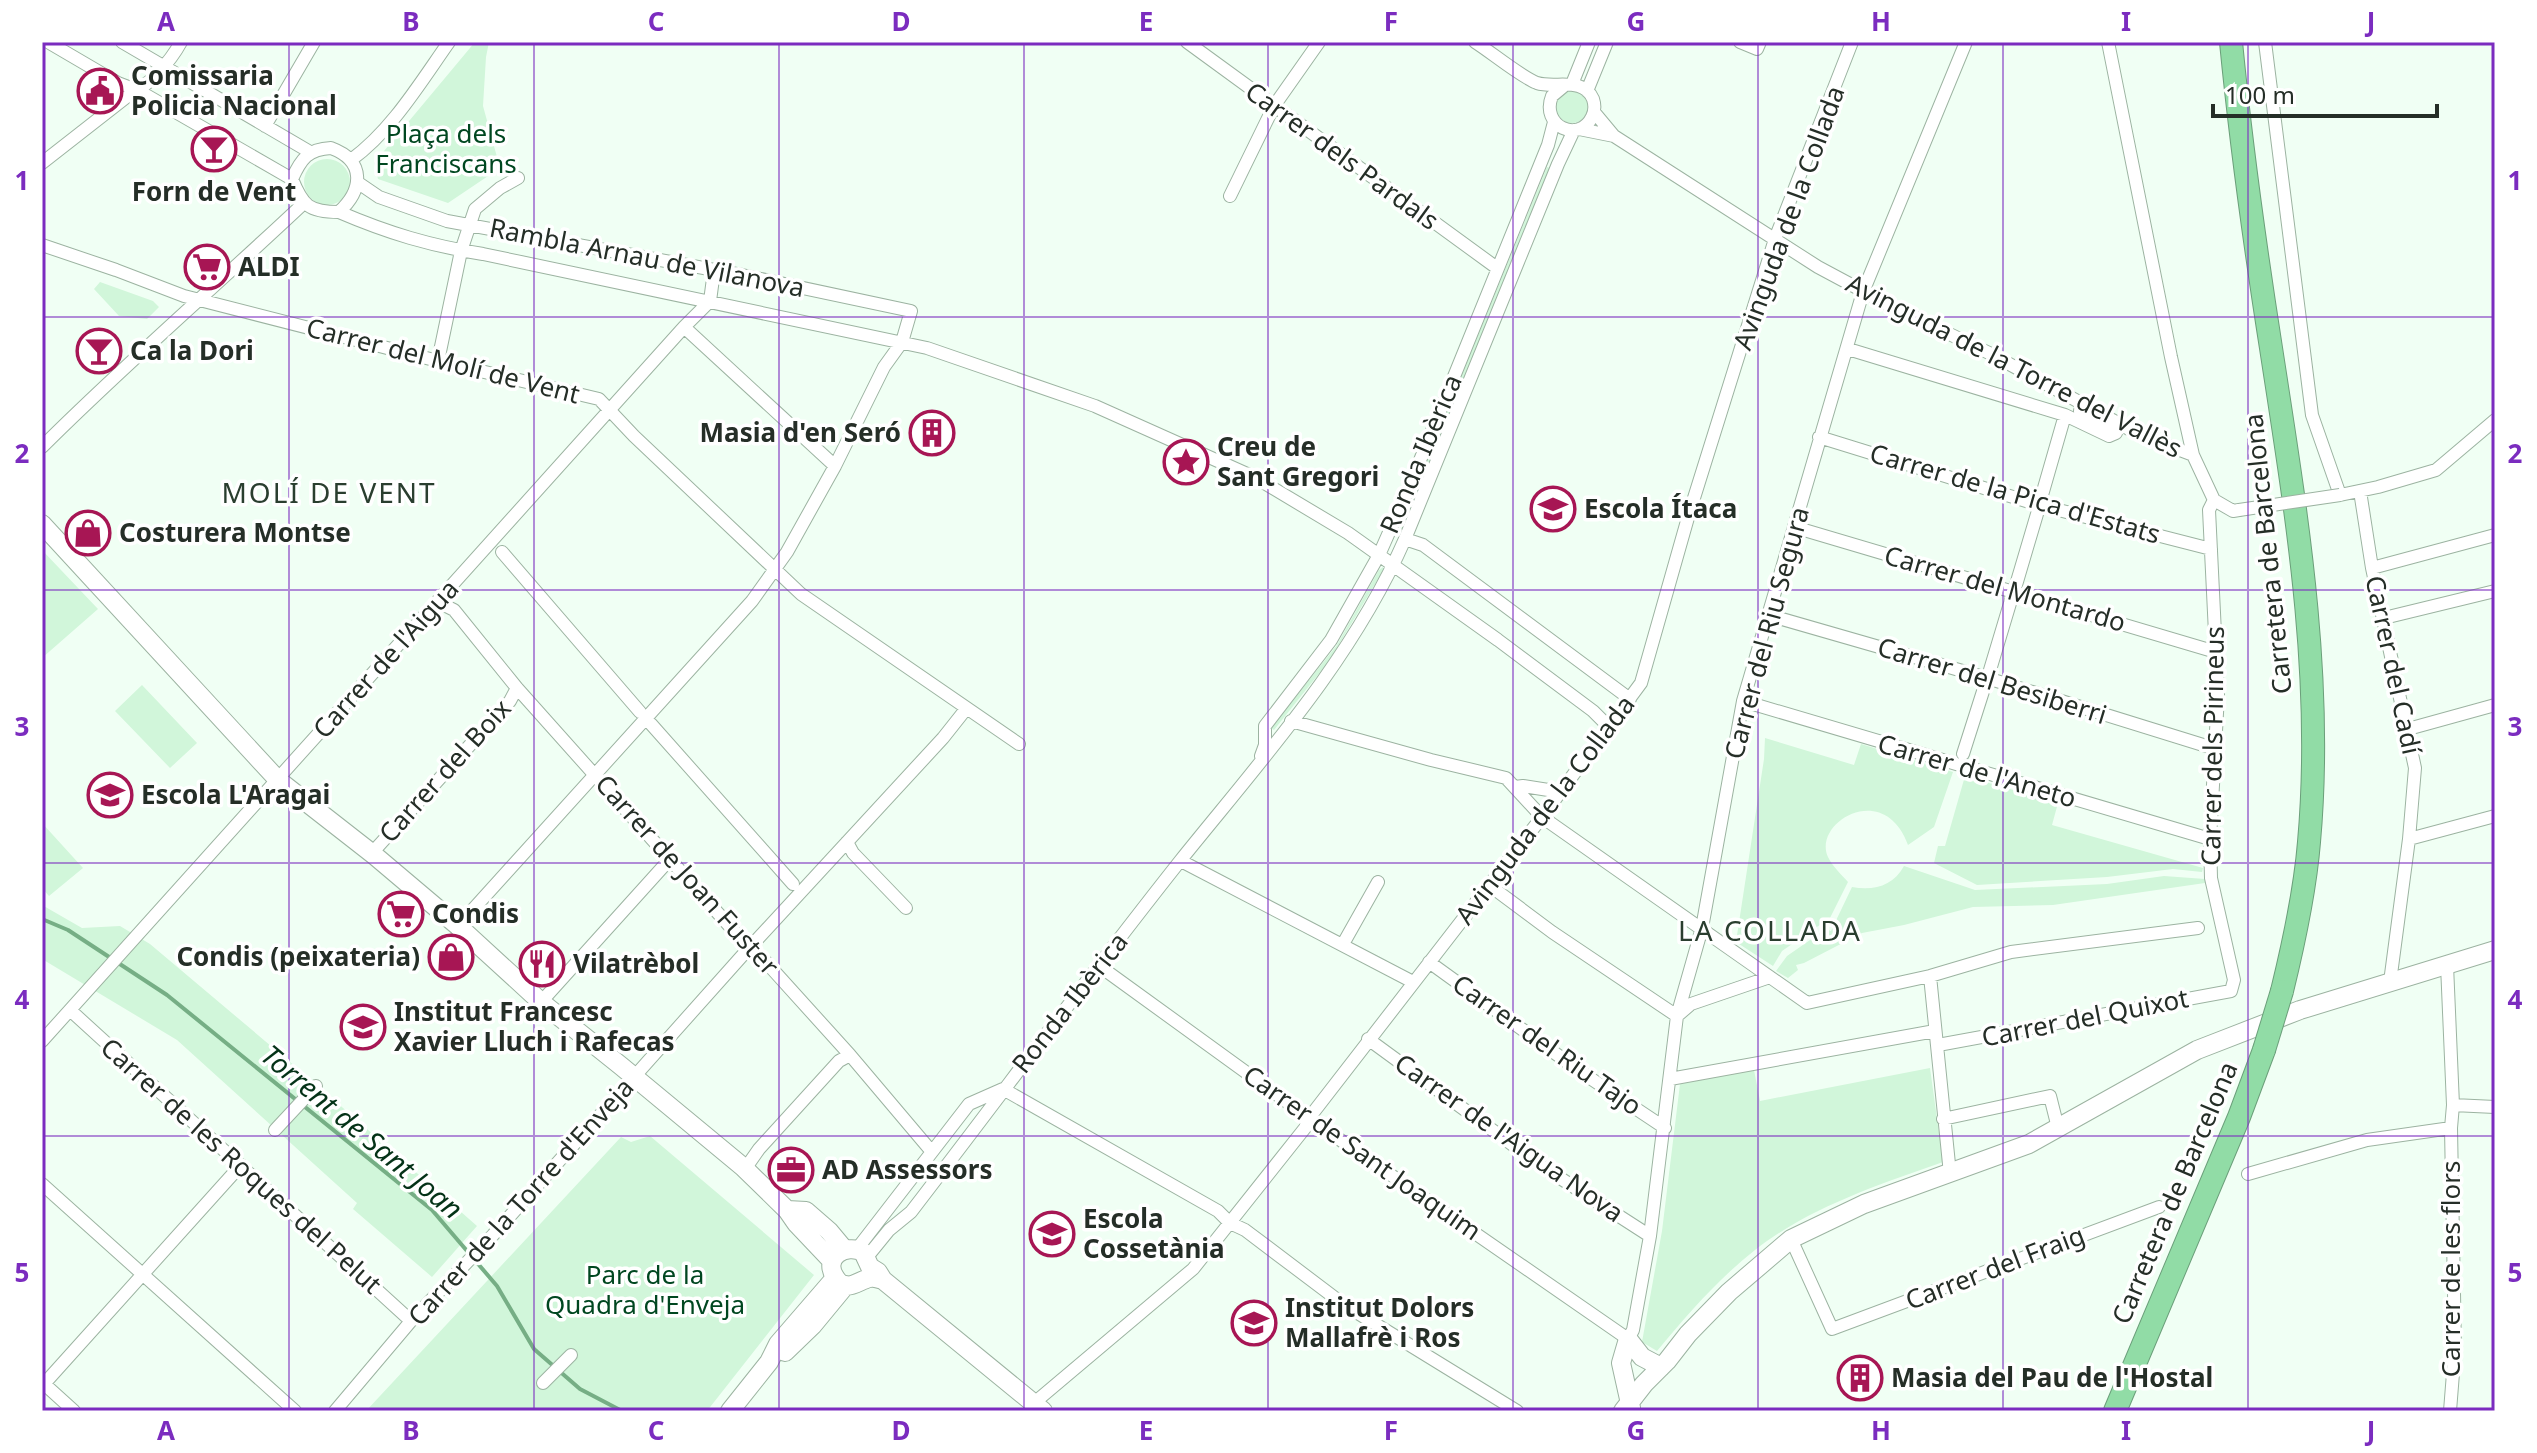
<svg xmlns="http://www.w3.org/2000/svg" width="2537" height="1453" viewBox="0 0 2537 1453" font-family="'Noto Sans',sans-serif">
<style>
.green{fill:#d1f6da}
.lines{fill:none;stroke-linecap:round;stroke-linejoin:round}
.stream{stroke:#76ae85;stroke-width:4}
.street-casing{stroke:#9cb3a1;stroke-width:14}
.secondary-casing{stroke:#9cb3a1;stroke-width:20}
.highway-casing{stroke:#6b9f7a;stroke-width:24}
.street{stroke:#fff;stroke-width:12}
.secondary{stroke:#fff;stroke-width:18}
.highway{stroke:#91dca6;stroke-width:22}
.street-bridge-casing{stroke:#9cb3a1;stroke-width:14;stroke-linecap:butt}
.highway-bridge-casing{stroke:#6b9f7a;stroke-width:24;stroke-linecap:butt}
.street-bridge{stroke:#fff;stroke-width:12}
.highway-bridge{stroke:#91dca6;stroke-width:22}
.grid{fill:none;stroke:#7b2cbf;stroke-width:2;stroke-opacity:0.55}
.labels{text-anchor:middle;stroke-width:7;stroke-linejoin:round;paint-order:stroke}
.poi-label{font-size:26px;font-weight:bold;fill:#252e27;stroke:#fff;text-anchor:start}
.park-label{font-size:26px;fill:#004720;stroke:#fff}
.street-label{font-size:26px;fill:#252e27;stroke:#fff}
.neighbourhood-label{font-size:28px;letter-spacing:2px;fill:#2a3e2f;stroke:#fff}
.water-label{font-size:28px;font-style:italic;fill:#043217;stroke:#fff}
.neatline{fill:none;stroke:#7b2cbf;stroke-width:3}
.grid-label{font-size:26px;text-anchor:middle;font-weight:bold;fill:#7b2cbf}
</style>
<rect width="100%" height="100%" fill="#f0fff4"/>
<!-- green -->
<path class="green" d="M475,42H489L486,57L483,106L500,168L448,203L378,179L374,163Z
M1556 107a16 16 0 1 1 32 0a16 16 0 1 1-32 0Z
M304 182a23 23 0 1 1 46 0a23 23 0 1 1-46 0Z
M1547,167L1550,168L1422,483L1418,482Z
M100,282L153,301L159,307L147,319L119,316L94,289Z
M42,550L98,609L42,658Z
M1383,567L1384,569L1329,661L1274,730L1271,728L1337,645L1379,570Z
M142,685L197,743L170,768L115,711Z
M1765,738L1854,765L1861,744L1953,772L1934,827L1908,845C1884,779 1812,823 1828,857C1832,866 1842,875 1848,882L1830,918L1782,951L1773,966L1736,942L1764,759Z
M1965,776L2058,803L2052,825L2203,868L2202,872L2173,869L2107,877L1977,885L1934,863L1938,846H1945Z
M42,823L83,868L49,896L42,888Z
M1904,866L1975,890L2107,884L2164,876L2205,879V883L2053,905L1973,907L1904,925L1862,933L1804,963L1796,965L1798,970L1788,978L1776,971L1787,956L1826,929L1831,931L1852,887C1874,891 1893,886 1904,866Z
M42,905L82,928L120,926L150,944L309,1078L477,1226L432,1277L353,1209L357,1203L177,1040L42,959Z
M1930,1068L1943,1162C1878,1185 1810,1207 1755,1250C1718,1279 1687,1315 1657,1351L1642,1342L1662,1231L1680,1084L1754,1070L1760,1101Z
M650,1136L814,1275L707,1411H366L621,1137L631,1142Z"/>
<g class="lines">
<!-- stream -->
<path class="stream" d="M42,919L68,930L167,995L432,1210L497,1286L534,1349L580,1389L622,1411"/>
<!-- street casing -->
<g class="street-casing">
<path id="street" d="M48,42L118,83L139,91L292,179
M122,42L310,152
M1187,42L1497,268
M1475,42C1491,52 1521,77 1537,83C1555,89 1583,76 1593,99C1595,105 1595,111 1592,117C1579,144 1540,126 1552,96L1564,86
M1740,42L1757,49L1760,42
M2108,42L2171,357L2193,455
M2265,42L2312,415L2340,495L2378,487L2436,470L2495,420
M1572,84L1589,42
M1587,91L1607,42
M1594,112L1614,136L1818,267L1889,305L1989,353L2140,435L2193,455L2214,500L2233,511L2239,510
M265,126L314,42
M1579,129L1614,136
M331,148C366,161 363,190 339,212C309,212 303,206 292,179C301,159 308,149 331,148Z
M351,160C392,130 420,83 449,42
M42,163L129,95C149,86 170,62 181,42
M357,182L379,197L447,221L742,275L911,311L902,342L884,367L835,466L787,552L752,601L458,926
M1230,196L1274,106L1319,42
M339,212C388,233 431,246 483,254L927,348L1095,406L1256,478L1348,533L1498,640L1593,711L1608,726
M42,245L116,270L184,296L438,361L599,399L634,436L801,594L1019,744
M684,327L835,466
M1848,349L2065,415L2109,436L2116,433L2080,411
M438,361L461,251L475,209L500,188L518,178
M1819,437L2039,505L2211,549
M42,447C126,363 217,285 304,203
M2360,491L2372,568L2415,768L2409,839L2390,982
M2042,495L2065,415
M1794,527L2216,652
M1405,539L1423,545L1630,699
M502,552L640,712
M2372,568L2495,535
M2016,585L2037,514
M438,602L454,610L517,688L750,949L765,961L850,1055L932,1152
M1768,615L1987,678L2216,749
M2384,618L2495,591
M1990,670L2011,600
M1743,701L2210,839
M1291,721L1431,760L1506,778L1542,817L1807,1003L1930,976L2011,952L2198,928
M651,724L793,884
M2408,729L2495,705
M1963,754L1985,685
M1261,756L1265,745V726L1331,640L1379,555L1410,485L1548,145L1554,122
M1515,787L1523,786L1561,792
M2409,839L2495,816
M847,842L853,853L906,908
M372,853L510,701L517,688
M1181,861L1413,982
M1489,885L1552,932L1677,1016L1691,1004L1770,977
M1343,944L1378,882
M1429,962L1581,1072L1665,1128
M1098,965L1323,1128L1628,1339L1633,1330L1650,1236L1677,1016L1702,928L1743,701L1863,292L1966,42
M2447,965L2453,1105L2451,1128L2455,1348L2450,1411
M1930,976L1950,1174
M541,1002L670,859
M70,1010L411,1321
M1368,1039L1543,1167L1650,1236
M42,1041L684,327L710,301L714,271
M1938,1045L2231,991L2234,980L2211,878L2210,839L2218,695L2209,510L2214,500
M1670,1079L1935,1031
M1003,1089L1218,1211L1230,1223L1245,1230L1343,1304L1517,1411
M2453,1105L2495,1107
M1943,1119L2050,1096L2058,1128
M275,1130L316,1086
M745,1169L759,1149L839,1061L850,1055
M2248,1174L2367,1140L2451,1128
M42,1184L295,1411
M1791,1239L1832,1329L2159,1207
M857,1249L969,1104L1003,1089
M867,1257L889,1230L911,1212C1001,1095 1088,977 1180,861C1262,759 1352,660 1405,539L1558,164L1574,130
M42,1382L74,1411
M543,1383L571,1355
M44,1384L241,1165
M1034,1403L1193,1269L1305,1128L1309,1118L1542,817L1641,683L1689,514L1775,239L1852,42
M335,1411L411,1321L493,1235L741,957L943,738L966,709"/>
</g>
<!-- secondary casing -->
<g class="secondary-casing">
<path id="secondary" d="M42,524L278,780L374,855L458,926L541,1002L621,1066L743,1167L787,1210L796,1223L832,1261
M787,1210L806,1211L829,1231L844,1249
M883,1280C878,1279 875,1277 870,1278C858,1280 846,1295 835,1277C822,1257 846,1243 863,1252L870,1267L878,1272L883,1280L1043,1411
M1628,1339L1621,1363L1631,1408
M1628,1339L1642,1357L1661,1367
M785,1352L813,1325L846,1285
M730,1411L769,1362L778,1344L835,1278
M1623,1411L1644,1384L1667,1361L1688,1334L1729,1292L1791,1239L1864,1204L2029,1144L2197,1050L2300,1010L2495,950"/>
</g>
<!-- highway casing -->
<g class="highway-casing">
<path id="highway" d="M2231,42C2241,145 2255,246 2271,348C2296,511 2324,676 2309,842C2305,892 2294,942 2282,991
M2115,1411L2239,1117L2264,1050"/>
</g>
<!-- street -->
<use href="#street" class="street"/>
<!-- secondary -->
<use href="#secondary" class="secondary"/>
<!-- highway -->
<use href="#highway" class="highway"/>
<!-- street-bridge casing -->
<g class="street-bridge-casing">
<path id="street-bridge" d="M2239,510L2340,495"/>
</g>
<!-- highway-bridge casing -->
<g class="highway-bridge-casing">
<path id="highway-bridge" d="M2264,1050L2282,991"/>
</g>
<!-- street-bridge -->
<use href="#street-bridge" class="street-bridge"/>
<!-- highway-bridge -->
<use href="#highway-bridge" class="highway-bridge"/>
</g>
<!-- grid -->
<path class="grid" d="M289,42V1411M534,42V1411M779,42V1411M1024,42V1411M1268,42V1411M1513,42V1411M1758,42V1411M2003,42V1411M2248,42V1411M42,317H2495M42,590H2495M42,863H2495M42,1136H2495"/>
<!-- icons -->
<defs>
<g id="civic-ring" transform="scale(2.3)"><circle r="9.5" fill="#fff" stroke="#a71654" stroke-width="1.5"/><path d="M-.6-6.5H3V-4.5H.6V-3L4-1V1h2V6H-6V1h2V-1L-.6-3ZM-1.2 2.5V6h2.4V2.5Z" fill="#a71654"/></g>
<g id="bar-ring" transform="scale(2.3)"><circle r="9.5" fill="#fff" stroke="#a71654" stroke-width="1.5"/><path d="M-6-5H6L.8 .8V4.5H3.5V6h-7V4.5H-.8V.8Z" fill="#a71654"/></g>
<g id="supermarket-ring" transform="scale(2.3)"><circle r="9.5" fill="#fff" stroke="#a71654" stroke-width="1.5"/><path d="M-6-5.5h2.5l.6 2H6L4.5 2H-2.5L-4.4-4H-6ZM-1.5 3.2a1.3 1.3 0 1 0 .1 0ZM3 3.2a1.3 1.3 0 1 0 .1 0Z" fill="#a71654"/></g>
<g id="building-ring" transform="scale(2.3)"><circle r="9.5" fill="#fff" stroke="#a71654" stroke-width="1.5"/><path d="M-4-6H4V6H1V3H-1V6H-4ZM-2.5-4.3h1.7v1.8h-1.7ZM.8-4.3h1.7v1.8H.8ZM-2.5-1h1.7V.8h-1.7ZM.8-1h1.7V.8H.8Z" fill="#a71654"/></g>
<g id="sight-ring" transform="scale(2.3)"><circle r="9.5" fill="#fff" stroke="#a71654" stroke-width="1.5"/><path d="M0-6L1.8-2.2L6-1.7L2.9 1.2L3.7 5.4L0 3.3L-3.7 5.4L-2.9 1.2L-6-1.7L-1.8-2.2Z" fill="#a71654"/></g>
<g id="school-ring" transform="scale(2.3)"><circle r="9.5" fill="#fff" stroke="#a71654" stroke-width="1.5"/><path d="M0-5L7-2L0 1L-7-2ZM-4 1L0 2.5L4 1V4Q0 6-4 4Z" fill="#a71654"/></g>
<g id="shop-ring" transform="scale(2.3)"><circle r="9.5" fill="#fff" stroke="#a71654" stroke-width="1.5"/><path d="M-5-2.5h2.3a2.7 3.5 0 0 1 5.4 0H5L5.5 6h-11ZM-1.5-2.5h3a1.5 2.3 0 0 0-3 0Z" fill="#a71654"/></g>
<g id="restaurant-ring" transform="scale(2.3)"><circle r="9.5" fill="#fff" stroke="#a71654" stroke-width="1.5"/><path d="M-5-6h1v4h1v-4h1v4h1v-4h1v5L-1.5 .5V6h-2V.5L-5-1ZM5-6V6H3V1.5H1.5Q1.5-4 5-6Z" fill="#a71654"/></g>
<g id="office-ring" transform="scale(2.3)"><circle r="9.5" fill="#fff" stroke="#a71654" stroke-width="1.5"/><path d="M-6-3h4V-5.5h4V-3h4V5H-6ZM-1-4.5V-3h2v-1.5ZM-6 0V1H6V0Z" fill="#a71654"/></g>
</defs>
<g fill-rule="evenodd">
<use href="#civic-ring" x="100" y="91"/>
<use href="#bar-ring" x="214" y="149"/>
<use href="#supermarket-ring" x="207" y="267"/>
<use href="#bar-ring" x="99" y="351"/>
<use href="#building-ring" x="932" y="433"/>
<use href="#sight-ring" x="1186" y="462"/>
<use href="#school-ring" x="1553" y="509"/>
<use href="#shop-ring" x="88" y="533"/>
<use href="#school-ring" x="110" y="795"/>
<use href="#supermarket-ring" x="401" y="914"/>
<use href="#shop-ring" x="451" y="957"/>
<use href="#restaurant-ring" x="542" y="964"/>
<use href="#school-ring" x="363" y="1027"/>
<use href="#office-ring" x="791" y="1170"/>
<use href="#school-ring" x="1052" y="1234"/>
<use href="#school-ring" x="1254" y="1323"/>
<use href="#building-ring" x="1860" y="1378"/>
</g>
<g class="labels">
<!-- poi labels -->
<g class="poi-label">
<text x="131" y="85">Comissaria<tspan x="131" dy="30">Policia Nacional</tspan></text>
<text x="214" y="201" text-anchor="middle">Forn de Vent</text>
<text x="238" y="276">ALDI</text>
<text x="130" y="360">Ca la Dori</text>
<text x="901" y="442" text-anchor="end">Masia d'en Seró</text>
<text x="1217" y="456">Creu de<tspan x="1217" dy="30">Sant Gregori</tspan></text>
<text x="1584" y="518">Escola Ítaca</text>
<text x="119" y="542">Costurera Montse</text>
<text x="141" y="804">Escola L'Aragai</text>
<text x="432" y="923">Condis</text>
<text x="420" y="966" text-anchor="end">Condis (peixateria)</text>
<text x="573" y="973">Vilatrèbol</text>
<text x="394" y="1021">Institut Francesc<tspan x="394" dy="30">Xavier Lluch i Rafecas</tspan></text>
<text x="822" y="1179">AD Assessors</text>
<text x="1083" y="1228">Escola<tspan x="1083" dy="30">Cossetània</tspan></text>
<text x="1285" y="1317">Institut Dolors<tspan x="1285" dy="30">Mallafrè i Ros</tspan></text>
<text x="1891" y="1387">Masia del Pau de l'Hostal</text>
</g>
<!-- park labels -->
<g class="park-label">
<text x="446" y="143">Plaça dels<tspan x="446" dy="30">Franciscans</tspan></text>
<text x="645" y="1284">Parc de la<tspan x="645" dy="30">Quadra d'Enveja</tspan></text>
</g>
<!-- street labels -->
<g class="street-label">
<text transform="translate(1342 156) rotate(36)" y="9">Carrer dels Pardals</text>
<text transform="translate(1789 218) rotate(-70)" y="9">Avinguda de la Collada</text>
<text transform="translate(647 258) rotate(11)" y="9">Rambla Arnau de Vilanova</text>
<text transform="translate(443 361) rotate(14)" y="9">Carrer del Molí de Vent</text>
<text transform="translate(2014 366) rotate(27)" y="9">Avinguda de la Torre del Vallès</text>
<text transform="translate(1421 454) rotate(-67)" y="9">Ronda Ibèrica</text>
<text transform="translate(2015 494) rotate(16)" y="9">Carrer de la Pica d'Estats</text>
<text transform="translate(2268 554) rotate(-96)" y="9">Carretera de Barcelona</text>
<text transform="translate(2005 589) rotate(16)" y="9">Carrer del Montardo</text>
<text transform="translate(1767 633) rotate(-75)" y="9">Carrer del Riu Segura</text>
<text transform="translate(386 659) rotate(-48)" y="9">Carrer de l'Aigua</text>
<text transform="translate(2393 665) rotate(78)" y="9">Carrer del Cadí</text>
<text transform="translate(1992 681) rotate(17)" y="9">Carrer del Besiberri</text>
<text transform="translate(2213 746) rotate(-89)" y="9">Carrer dels Pirineus</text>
<text transform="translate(445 771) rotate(-48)" y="9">Carrer del Boix</text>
<text transform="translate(1977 771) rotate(16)" y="9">Carrer de l'Aneto</text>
<text transform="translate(1545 810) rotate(-53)" y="9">Avinguda de la Collada</text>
<text transform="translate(687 875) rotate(48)" y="9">Carrer de Joan Fuster</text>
<text transform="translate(1070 1003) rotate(-52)" y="9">Ronda Ibèrica</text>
<text transform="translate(2085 1018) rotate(-11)" y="9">Carrer del Quixot</text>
<text transform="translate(1547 1045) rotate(35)" y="9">Carrer del Riu Tajo</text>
<text transform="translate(1509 1138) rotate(35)" y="9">Carrer de l'Aigua Nova</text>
<text transform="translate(1362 1153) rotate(35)" y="9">Carrer de Sant Joaquim</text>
<text transform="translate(241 1166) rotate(42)" y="9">Carrer de les Roques del Pelut</text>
<text transform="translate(2175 1193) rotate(-67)" y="9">Carretera de Barcelona</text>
<text transform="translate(521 1202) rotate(-48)" y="9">Carrer de la Torre d'Enveja</text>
<text transform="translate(1995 1268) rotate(-21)" y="9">Carrer del Fraig</text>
<text transform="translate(2451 1269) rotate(-90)" y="9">Carrer de les flors</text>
</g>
<!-- neighbourhood labels -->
<g class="neighbourhood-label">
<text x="329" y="503">MOLÍ DE VENT</text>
<text x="1770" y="941">LA COLLADA</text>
</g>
<!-- water labels -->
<g class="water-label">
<text transform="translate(362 1132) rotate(40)" y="10">Torrent de Sant Joan</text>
</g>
</g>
<!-- border -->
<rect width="2537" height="1453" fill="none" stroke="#ffffff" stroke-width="88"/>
<!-- scale -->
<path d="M2213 104v12h224v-12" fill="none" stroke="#252e27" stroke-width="4"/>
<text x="2225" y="104" font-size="24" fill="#252e27" stroke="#ffffff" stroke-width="6" paint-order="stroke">100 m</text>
<rect x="44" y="44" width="2449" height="1365" class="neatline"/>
<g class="grid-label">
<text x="166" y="31">A</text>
<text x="411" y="31">B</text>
<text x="656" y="31">C</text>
<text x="901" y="31">D</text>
<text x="1146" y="31">E</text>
<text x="1391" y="31">F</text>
<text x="1636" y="31">G</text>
<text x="1881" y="31">H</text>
<text x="2126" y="31">I</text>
<text x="2371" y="31">J</text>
<text x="22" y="190">1</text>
<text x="2515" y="190">1</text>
<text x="22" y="463">2</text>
<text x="2515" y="463">2</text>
<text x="22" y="736">3</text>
<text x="2515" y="736">3</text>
<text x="22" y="1009">4</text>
<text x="2515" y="1009">4</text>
<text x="22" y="1282">5</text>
<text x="2515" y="1282">5</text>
<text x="166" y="1440">A</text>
<text x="411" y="1440">B</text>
<text x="656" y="1440">C</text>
<text x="901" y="1440">D</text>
<text x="1146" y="1440">E</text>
<text x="1391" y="1440">F</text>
<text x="1636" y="1440">G</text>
<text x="1881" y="1440">H</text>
<text x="2126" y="1440">I</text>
<text x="2371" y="1440">J</text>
</g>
</svg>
